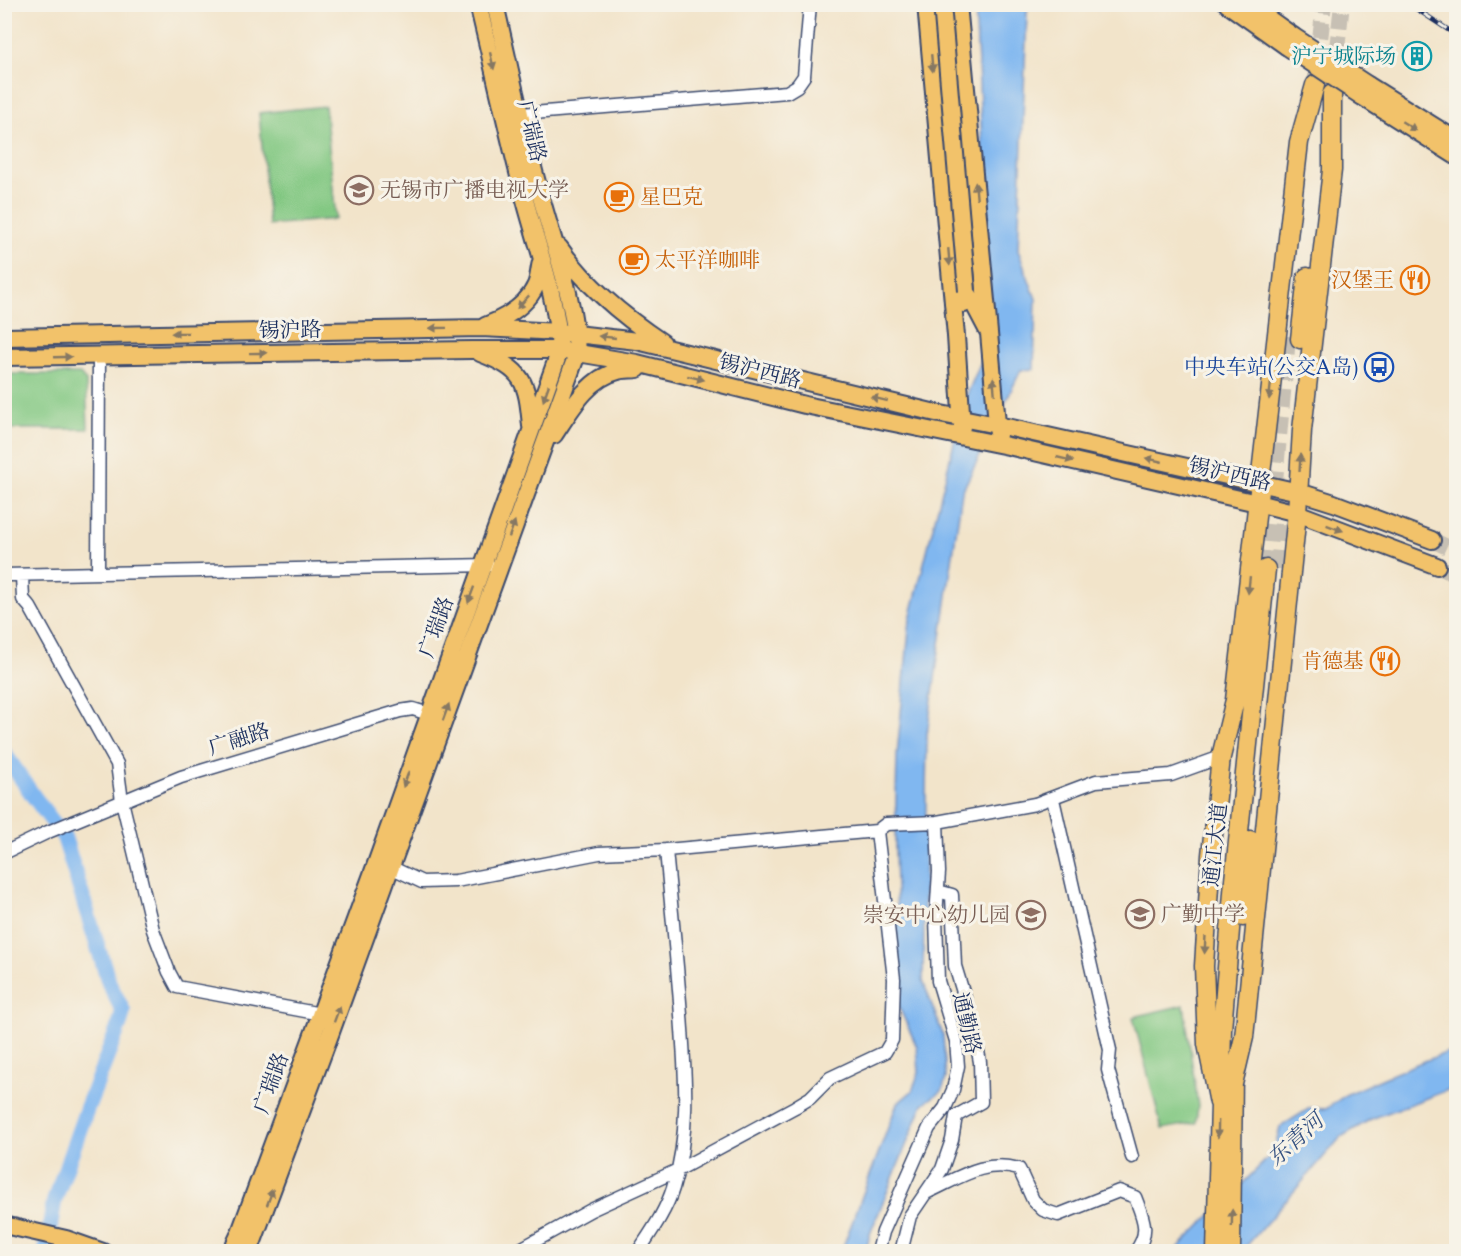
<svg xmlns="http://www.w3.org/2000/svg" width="1461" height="1256" viewBox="0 0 1461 1256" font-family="Vollkorn,'Noto Serif SC',serif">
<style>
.green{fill:#81c781;stroke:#4e7b70;stroke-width:1.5}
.water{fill:#80b7f0;stroke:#4e73a7;stroke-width:1.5}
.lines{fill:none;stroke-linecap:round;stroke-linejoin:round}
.river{stroke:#80b7f0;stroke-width:16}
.major-tunnel{stroke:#c7c0b4;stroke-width:16;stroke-dasharray:16 8;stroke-linecap:butt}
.highway-tunnel{stroke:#c7c0b4;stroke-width:18;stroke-dasharray:18 9;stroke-linecap:butt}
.minor-casing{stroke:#3b4a6e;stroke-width:15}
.major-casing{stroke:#3b4a6e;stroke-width:20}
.highway-casing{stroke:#3b4a6e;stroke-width:21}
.minor{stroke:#fff;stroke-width:12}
.major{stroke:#f2c26a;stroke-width:16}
.highway{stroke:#f2c26a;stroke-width:18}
.rail-casing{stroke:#1b2f5e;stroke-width:5}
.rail{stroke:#f7f3e8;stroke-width:3;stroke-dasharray:9;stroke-linecap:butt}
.major-bridge-casing{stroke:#3b4a6e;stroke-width:20;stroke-linecap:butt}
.major-bridge{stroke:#f2c26a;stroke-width:16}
.oneway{fill:#867864}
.labels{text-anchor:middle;stroke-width:6;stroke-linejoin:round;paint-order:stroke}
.culture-label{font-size:21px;fill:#0d838f;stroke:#f7f3e8;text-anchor:end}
.street-label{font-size:21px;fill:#1b2f5e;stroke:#f7f3e8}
.education-label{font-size:21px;fill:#785e54;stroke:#f7f3e8;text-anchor:start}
.food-label{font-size:21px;fill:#c56008;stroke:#f7f3e8;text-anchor:start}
.transit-label{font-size:21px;fill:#164399;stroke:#f7f3e8;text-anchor:end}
.water-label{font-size:22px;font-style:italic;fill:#345182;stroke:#f7f3e8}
</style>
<rect width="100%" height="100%" fill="#f7f3e8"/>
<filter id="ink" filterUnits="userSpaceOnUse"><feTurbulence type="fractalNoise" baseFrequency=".0167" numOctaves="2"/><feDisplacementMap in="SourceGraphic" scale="12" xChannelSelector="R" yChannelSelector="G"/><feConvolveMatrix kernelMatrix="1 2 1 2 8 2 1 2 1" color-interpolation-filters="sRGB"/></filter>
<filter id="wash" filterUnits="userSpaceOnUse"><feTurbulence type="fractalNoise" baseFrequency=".008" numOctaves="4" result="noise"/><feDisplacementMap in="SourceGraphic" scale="24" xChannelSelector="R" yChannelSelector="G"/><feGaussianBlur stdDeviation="1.35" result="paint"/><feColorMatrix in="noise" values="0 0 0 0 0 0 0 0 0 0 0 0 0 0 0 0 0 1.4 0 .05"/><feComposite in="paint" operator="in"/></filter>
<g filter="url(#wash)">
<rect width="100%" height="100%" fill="#f2e4ca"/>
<!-- green -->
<path class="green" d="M325,106L336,219L269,225L259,113Z
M5,374H80L86,381L88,429H5Z
M1184,1005L1198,1106L1196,1123L1162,1129L1133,1017Z"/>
<!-- water -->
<path class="water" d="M975,5H1029L1027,12L1018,250L1036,299L1034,369L1021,370L962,492L927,734L923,981L943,1035L946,1078L942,1091L923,1104L870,1234L866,1251L841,1252L897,1104L912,1091L919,1072L917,1047L899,1007L895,847L897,755L910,619L965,399L993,334L988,263Z
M1456,1049V1087L1371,1119L1341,1137L1242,1251L1174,1252L1274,1152L1280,1127L1310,1108L1326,1109L1347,1094L1414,1065Z"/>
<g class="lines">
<!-- river -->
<path class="river" d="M4,753L34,797L64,837L109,983L123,1011L120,1023L87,1108L54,1202L46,1252"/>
</g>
</g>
<g filter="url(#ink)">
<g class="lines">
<!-- major-tunnel -->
<path class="major-tunnel" d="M1334,75L1342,4
M1315,85L1324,4
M1432,540L1456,551
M1437,566L1456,575"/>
<!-- highway-tunnel -->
<path class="highway-tunnel" d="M1266,569L1288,327
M1279,569L1285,499"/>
<!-- minor casing -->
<g class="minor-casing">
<path id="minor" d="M521,114L787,92L797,86L804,76L810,4
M98,573L99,356
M4,575L489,565
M22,575L23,599L30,607L117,764L122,801L153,930L169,972L177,987L321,1014
M1053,799L1110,1050L1108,1070L1132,1157
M4,853L48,832L181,777L400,711L413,709L429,714
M384,864L422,882L456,881L599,853L666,850L877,831L886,824L937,822L1035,804L1096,781L1171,775L1221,757
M928,1192C959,1178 984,1159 1019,1169L1033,1200L1043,1210L1058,1215L1119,1191L1135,1197C1143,1218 1151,1232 1135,1252
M515,1252L591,1210L678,1170L795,1107L810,1098L830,1078L885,1052L892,1040L894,979L877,831
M638,1252C651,1232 666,1211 673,1188C691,1131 685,1073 681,1015C677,960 671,905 666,850
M878,1252L883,1232L929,1128L945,1108L953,1090L958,1066L956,1041L938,981L936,917L939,872L937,822
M901,1252L910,1216L942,1169L952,1140L956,1116L981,1102L980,1062L973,1025L955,966L952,895L938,891"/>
</g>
<!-- major casing -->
<g class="major-casing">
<path id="major" d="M926,4L956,336L962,427
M958,4L989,333
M1227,4L1286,46
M1248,4L1293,36
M1368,85L1456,140
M1361,96L1456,156
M559,247C586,286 624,317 663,343
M964,304L967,291L989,333L998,435
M485,326C505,318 527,306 536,285C539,278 539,269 541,262
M4,337L481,328L559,332L637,341L936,413L1007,427L1299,492L1334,503L1432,540
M480,353C524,370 527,381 531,426
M4,357L471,350H560L637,363L805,405L1008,446L1257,503L1297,513L1437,566
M554,435C570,411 588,378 618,371C624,369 632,370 638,369
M4,1225L66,1239L103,1252
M231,1252L239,1235L377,861L560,350C557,299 538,249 525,200C508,135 494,70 478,4
M249,1252L331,1032L577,354C576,305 554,245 541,197C523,134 510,69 495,4"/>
</g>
<!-- highway casing -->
<g class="highway-casing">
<path id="highway" d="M1300,339L1307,277
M1243,917L1250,840
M1233,1084L1244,1037L1297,513L1302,430L1332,170V94
M1219,1103L1207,1044L1204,966L1211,855L1221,757L1235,700L1299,142L1315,85
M1216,1252L1222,1030L1234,880L1266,569
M1231,1252L1233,1073"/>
</g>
<!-- minor -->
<use href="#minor" class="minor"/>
<!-- major -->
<use href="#major" class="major"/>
<!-- highway -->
<use href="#highway" class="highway"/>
<!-- rail casing -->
<g class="rail-casing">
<path id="rail" d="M1409,4L1456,35"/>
</g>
<!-- rail -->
<use href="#rail" class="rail"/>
<!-- major-bridge casing -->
<g class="major-bridge-casing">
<path id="major-bridge" d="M942,4L967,291
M1293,36L1368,85
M1286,46L1361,96"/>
</g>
<!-- major-bridge -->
<use href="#major-bridge" class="major-bridge"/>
</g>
<!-- one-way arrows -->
<defs><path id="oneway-solid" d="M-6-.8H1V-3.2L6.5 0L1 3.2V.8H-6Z" transform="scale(1.5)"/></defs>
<g class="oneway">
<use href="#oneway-solid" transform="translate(492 61) rotate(77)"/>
<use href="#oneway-solid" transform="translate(932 63) rotate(85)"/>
<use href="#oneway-solid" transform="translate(1409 126) rotate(32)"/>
<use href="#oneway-solid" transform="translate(976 191) rotate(-95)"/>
<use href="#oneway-solid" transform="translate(949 257) rotate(85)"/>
<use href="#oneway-solid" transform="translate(523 302) rotate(133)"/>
<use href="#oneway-solid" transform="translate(438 328) rotate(179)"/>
<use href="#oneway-solid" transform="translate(180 333) rotate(179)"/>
<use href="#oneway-solid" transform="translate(607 337) rotate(-174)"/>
<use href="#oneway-solid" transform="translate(258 353) rotate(-1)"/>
<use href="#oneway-solid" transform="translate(63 357) rotate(-2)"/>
<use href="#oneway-solid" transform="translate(696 378) rotate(14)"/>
<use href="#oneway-solid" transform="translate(994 386) rotate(-95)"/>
<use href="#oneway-solid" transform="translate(1270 391) rotate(96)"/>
<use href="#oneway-solid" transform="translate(546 393) rotate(109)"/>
<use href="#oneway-solid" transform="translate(879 399) rotate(-166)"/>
<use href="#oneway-solid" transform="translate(1065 459) rotate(13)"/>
<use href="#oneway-solid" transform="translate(1154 460) rotate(-167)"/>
<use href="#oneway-solid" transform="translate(1300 463) rotate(-87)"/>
<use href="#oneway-solid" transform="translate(1335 528) rotate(20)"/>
<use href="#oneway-solid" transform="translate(512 529) rotate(-70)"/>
<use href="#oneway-solid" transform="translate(1249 585) rotate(96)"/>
<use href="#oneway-solid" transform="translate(471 595) rotate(110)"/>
<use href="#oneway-solid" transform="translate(446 712) rotate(-70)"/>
<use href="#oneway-solid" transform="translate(406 779) rotate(110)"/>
<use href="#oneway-solid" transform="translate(1205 945) rotate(93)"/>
<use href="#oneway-solid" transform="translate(337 1014) rotate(-70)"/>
<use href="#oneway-solid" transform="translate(1218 1129) rotate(91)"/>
<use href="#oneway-solid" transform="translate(270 1197) rotate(-70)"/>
<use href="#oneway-solid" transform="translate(1232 1218) rotate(-89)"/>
</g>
</g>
<!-- icons -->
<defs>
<g id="building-ring" transform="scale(1.5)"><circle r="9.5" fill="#f7f3e8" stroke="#0f9aa8" stroke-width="1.5"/><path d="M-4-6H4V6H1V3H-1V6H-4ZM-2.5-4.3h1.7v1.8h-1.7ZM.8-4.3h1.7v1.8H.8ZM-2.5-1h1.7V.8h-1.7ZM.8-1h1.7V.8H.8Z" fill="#0f9aa8"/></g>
<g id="school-ring" transform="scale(1.5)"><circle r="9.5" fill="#f7f3e8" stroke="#8d6e63" stroke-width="1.5"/><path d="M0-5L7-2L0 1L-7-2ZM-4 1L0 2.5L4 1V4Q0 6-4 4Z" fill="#8d6e63"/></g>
<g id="cafe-ring" transform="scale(1.5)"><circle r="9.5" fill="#f7f3e8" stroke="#e8710a" stroke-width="1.5"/><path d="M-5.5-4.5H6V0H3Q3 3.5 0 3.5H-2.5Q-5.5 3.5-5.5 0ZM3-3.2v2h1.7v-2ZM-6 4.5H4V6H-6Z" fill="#e8710a"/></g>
<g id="restaurant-ring" transform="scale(1.5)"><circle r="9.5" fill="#f7f3e8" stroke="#e8710a" stroke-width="1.5"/><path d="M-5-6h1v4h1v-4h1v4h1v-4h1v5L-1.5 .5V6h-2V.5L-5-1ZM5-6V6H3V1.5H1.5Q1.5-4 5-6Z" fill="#e8710a"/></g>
<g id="bus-ring" transform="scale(1.5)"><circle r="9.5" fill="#f7f3e8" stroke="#1a4fb4" stroke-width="1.5"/><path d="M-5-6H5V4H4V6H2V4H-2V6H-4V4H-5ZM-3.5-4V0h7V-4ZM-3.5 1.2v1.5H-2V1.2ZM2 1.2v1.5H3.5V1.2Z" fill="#1a4fb4"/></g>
</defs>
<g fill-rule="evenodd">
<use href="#building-ring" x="1417" y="56"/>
<use href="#school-ring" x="359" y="190"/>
<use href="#cafe-ring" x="619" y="197"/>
<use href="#cafe-ring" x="634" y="260"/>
<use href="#restaurant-ring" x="1415" y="280"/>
<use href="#bus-ring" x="1379" y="367"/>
<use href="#restaurant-ring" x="1385" y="661"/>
<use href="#school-ring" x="1140" y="914"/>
<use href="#school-ring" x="1031" y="915"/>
</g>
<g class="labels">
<!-- culture labels -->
<g class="culture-label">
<text x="1396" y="63">沪宁城际场</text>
</g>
<!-- street labels -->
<g class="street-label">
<text transform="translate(532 131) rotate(77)" y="7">广瑞路</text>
<text transform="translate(290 330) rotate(-1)" y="7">锡沪路</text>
<text transform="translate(760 371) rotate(14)" y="7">锡沪西路</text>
<text transform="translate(1230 474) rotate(13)" y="7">锡沪西路</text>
<text transform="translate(436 627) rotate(-70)" y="7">广瑞路</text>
<text transform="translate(239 739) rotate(-17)" y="7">广融路</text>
<text transform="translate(1215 845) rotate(-84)" y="7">通江大道</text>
<text transform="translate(967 1023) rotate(77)" y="7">通勤路</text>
<text transform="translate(271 1083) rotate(-70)" y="7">广瑞路</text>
</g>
<!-- education labels -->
<g class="education-label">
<text x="380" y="197">无锡市广播电视大学</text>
<text x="1161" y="921">广勤中学</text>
<text x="1010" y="922" text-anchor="end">崇安中心幼儿园</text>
</g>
<!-- food labels -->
<g class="food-label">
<text x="640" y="204">星巴克</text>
<text x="655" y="267">太平洋咖啡</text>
<text x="1394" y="287" text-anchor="end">汉堡王</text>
<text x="1364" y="668" text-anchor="end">肯德基</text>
</g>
<!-- transit labels -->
<g class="transit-label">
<text x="1358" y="374">中央车站(公交A岛)</text>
</g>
<!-- water labels -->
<g class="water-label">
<text transform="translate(1295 1139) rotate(-42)" y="8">东青河</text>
</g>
</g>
<!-- margin -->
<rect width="1461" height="1256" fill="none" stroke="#f7f3e8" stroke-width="24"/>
</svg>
